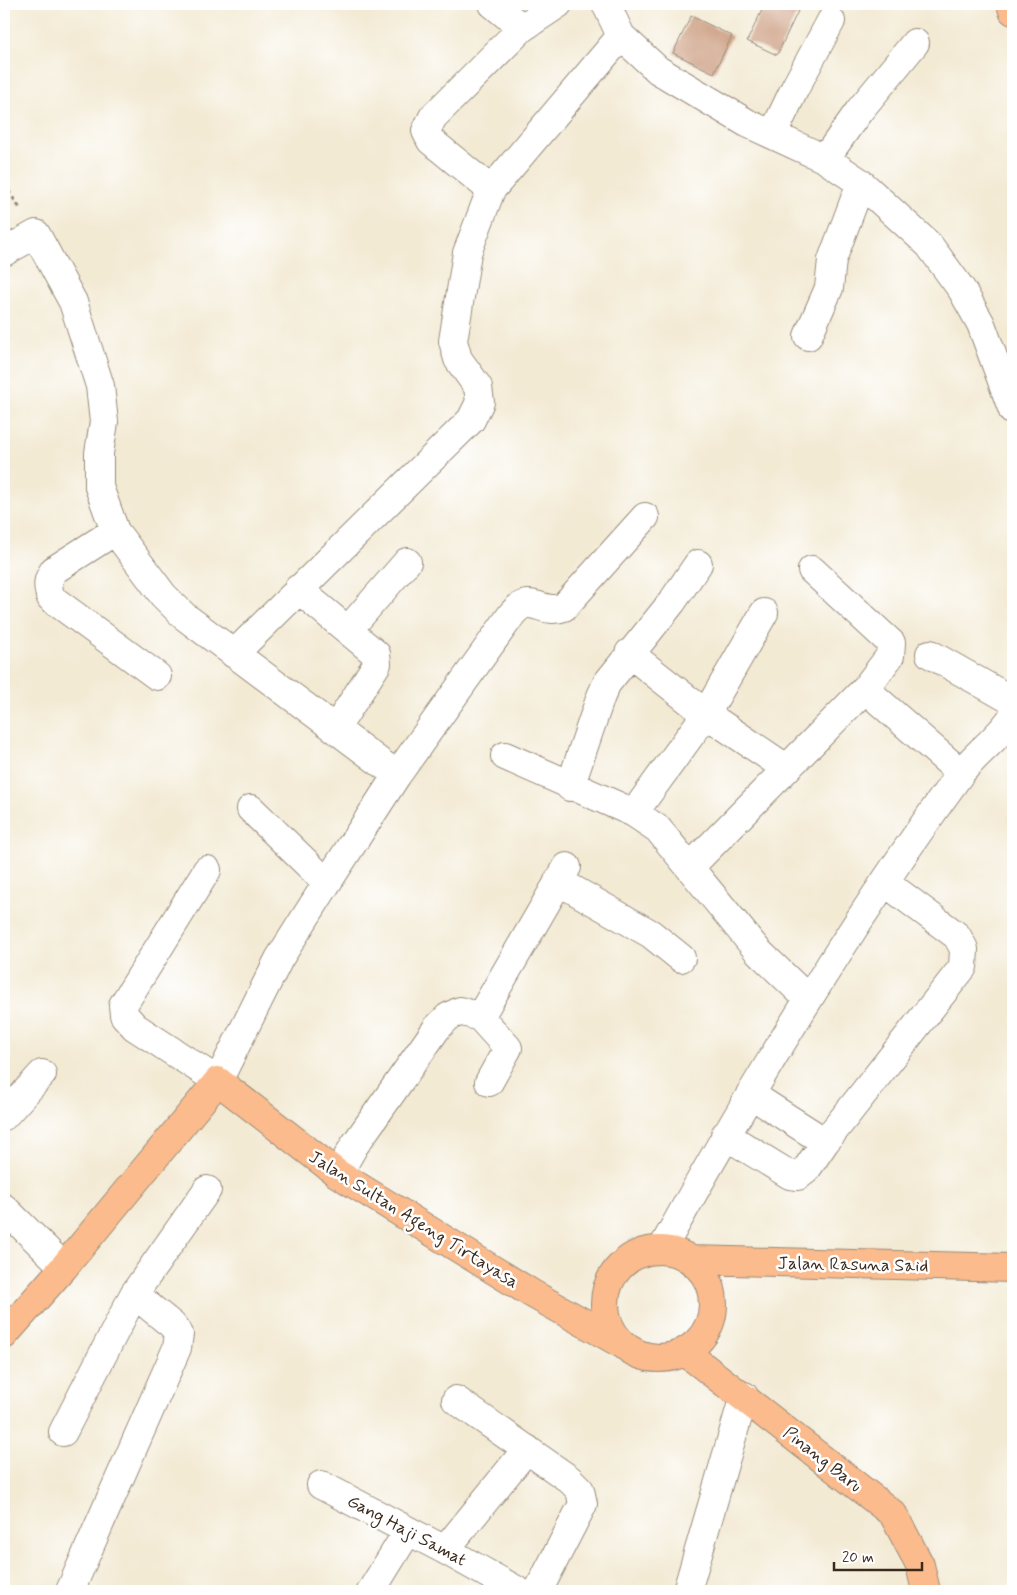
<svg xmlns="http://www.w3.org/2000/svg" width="1017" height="1595" viewBox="0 0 1017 1595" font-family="Mynerve,sans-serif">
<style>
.building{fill:#cb9b7e}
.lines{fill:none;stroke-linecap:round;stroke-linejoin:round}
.minor-casing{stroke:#978a79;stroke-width:30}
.major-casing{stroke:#978a79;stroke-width:30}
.highway-casing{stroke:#978a79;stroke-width:30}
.path{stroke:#978a79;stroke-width:3;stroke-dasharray:4 4;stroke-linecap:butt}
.minor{stroke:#fff;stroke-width:28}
.major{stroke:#fbbb8c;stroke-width:28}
.highway{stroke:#fbbb8c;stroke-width:28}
.labels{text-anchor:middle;stroke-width:5;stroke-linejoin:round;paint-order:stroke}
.street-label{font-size:18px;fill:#3b2a1e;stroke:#fff}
</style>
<rect width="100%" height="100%" fill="#fff"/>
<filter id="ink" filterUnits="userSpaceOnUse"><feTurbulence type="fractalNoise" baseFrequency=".02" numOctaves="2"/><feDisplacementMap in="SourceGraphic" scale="10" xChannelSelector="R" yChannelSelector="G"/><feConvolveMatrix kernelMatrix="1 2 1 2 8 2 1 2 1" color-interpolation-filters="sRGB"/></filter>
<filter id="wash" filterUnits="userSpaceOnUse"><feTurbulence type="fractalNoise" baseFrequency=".0096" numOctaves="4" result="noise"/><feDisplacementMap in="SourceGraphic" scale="20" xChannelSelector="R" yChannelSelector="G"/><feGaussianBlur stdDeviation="1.12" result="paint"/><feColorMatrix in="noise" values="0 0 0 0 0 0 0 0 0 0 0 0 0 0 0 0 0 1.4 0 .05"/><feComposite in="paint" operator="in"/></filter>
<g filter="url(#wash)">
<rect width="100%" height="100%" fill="#f3ead4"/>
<g id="blocks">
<!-- building -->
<path class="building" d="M765,4H781L798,11L777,55L747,41Z
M691,16L732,36L714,73L673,53Z"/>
</g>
</g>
<g filter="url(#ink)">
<use href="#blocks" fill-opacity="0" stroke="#978a79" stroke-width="1"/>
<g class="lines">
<!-- minor casing -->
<g class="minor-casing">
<path id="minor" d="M493,4L522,28
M606,4L621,36L658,70L747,123L825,159L861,183L929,245L962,290L981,324L1013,411
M773,134L795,88L831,21
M825,159L859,111L915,43
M491,190L621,36
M4,252L36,234L73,302L100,386L104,422L99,453V487L115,531L163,595L184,616L397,775
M808,336L829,288L832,260L861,183
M115,531L54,570C47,580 47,586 51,598L157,676
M298,589L376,654L377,664L336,728
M348,630L407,562
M629,653L706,714L786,768
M234,654L471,420L480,402L478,387L458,359L453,341L467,253L491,190L431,141L426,131L433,117L522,28L558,4
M930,654L1013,701
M865,689L961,773
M505,756L634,813L658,829L758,951L808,999
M570,787L601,696L607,683L672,602L698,564
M251,809L327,883
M634,813L706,714L764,613
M690,867L865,689L890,656L891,643L812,570
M207,870L123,1005L124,1015L135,1027L218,1081L279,959L327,883L397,775L512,614C531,591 541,616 564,607L645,517
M558,881L651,934L681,958
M489,1082L508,1048L480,1017L567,867
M750,1094L825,1142L963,967L964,949L957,936L886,883
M4,1116L42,1074
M725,1135L790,1175L798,1176L806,1170L825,1142
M338,1174L354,1146L437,1028L448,1017L460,1011L480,1017
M4,1208L64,1267
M662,1249C752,1086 850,925 960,774C976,753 999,738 1013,716
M456,1400L569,1479L580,1490L583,1504L538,1591
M63,1432L134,1294
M321,1485L445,1550L518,1591
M445,1550L527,1449
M70,1591L177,1348L179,1334L172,1325L134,1294L207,1190
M371,1591L408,1531
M687,1591L744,1396"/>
</g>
<!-- major casing -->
<g class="major-casing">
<path id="major" d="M605 1304a54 54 0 1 1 108 0a54 54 0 1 1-108 0Z
M693,1260L1013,1268
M4,1335L64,1267L218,1081L338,1174L531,1293L620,1343
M685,1352L893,1514L920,1565L926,1591"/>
</g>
<!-- highway casing -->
<g class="highway-casing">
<path id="highway" d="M1011,4L1013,11"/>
</g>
<!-- path -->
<path class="path" d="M4,184L21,210"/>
<!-- minor -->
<use href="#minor" class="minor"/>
<!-- major -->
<use href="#major" class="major"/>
<!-- highway -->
<use href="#highway" class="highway"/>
</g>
</g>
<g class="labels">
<!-- street labels -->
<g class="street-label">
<text transform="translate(414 1219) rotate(32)" y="6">Jalan Sultan Ageng Tirtayasa</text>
<text transform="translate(853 1264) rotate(1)" y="6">Jalan Rasuna Said</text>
<text transform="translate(823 1459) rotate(38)" y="6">Pinang Baru</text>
<text transform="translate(407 1530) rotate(28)" y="6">Gang Haji Samat</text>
</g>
</g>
<!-- margin -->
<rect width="1017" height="1595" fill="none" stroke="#fff" stroke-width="20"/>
<!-- scale -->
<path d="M834 1562v8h88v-8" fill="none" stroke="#3b2a1e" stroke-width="2.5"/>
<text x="842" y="1562" font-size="15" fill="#3b2a1e" stroke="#ffffff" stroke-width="4" paint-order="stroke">20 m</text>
</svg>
